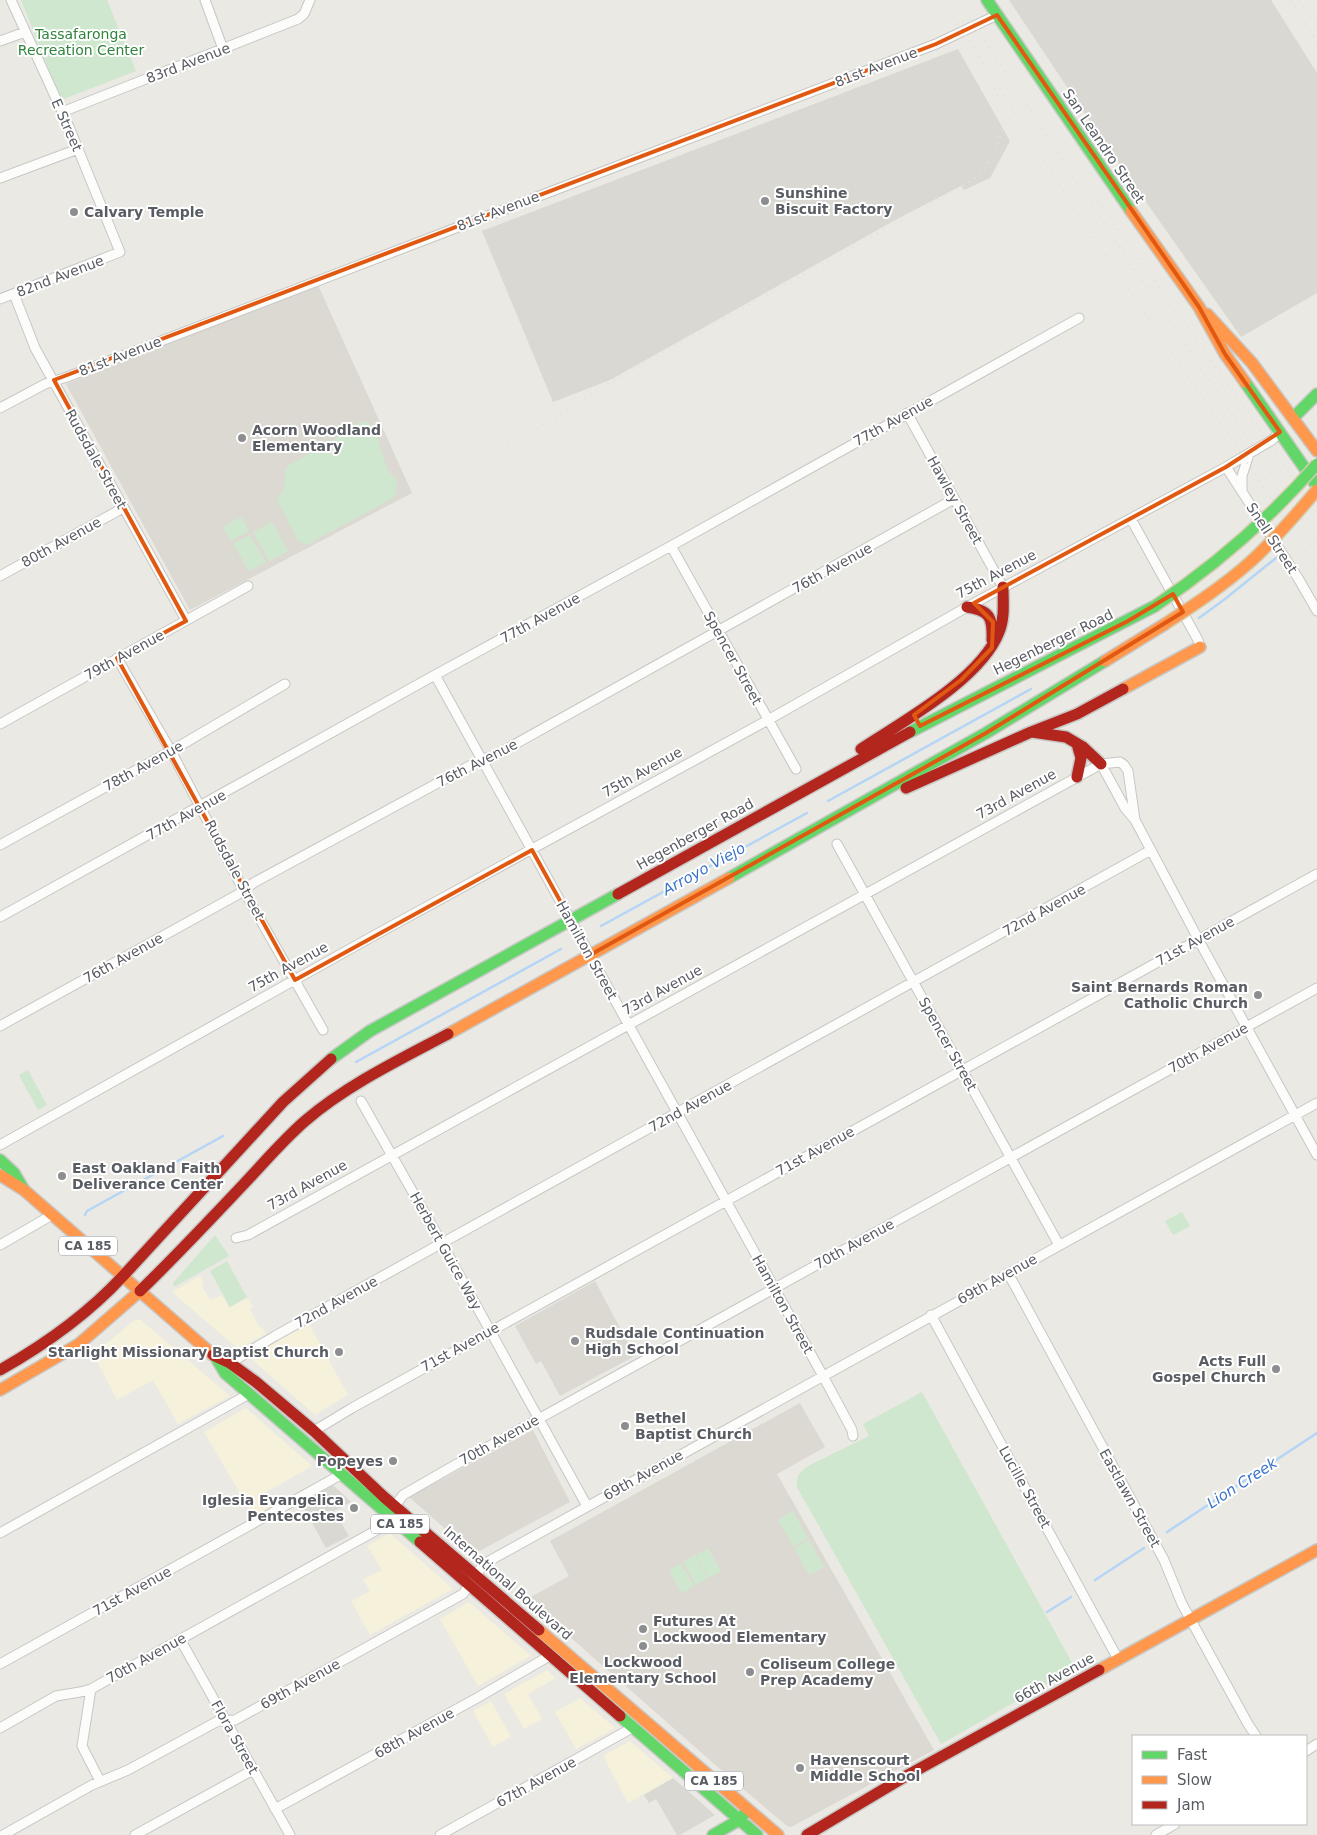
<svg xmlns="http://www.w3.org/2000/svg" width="1317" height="1835" viewBox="0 0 1317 1835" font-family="'DejaVu Sans',sans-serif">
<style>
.commercial{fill:#f6f1da}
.industrial{fill:#d9d8d3}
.education{fill:#dbd9d1}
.green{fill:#d0e7cf}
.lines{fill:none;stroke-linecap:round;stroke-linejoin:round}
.stream{stroke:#b5d5f7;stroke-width:2.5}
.street-casing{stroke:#c6c7c5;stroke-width:11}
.fast-casing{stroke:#c7c8c7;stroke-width:14}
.slow-casing{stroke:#c7c8c7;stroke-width:14}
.jam-casing{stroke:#c7c8c7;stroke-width:14}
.street{stroke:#fcfcfb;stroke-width:9}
.fast{stroke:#63d668;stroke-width:11}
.slow{stroke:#ff974d;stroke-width:11}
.jam{stroke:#b3261e;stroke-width:11}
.rail{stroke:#e2e2e1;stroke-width:2.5;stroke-dasharray:1 6;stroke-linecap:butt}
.fast-bridge-casing{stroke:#d3ccb0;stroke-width:14;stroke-linecap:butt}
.slow-bridge-casing{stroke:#d3ccb0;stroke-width:14;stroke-linecap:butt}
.fast-bridge{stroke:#63d668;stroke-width:11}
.slow-bridge{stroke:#ff974d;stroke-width:11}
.marked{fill:none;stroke:#e15910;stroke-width:4;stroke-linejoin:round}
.poi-dot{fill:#8c8d8f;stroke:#fff;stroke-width:2}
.labels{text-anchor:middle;stroke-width:4;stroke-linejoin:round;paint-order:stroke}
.shield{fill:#fff;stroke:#8b8d91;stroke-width:1}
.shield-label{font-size:12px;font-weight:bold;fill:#595c62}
.park-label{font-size:14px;fill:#2f833b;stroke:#fff}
.street-label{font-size:14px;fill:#595c62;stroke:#fff}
.poi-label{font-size:14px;font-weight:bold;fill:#595c62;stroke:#fff;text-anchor:start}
.water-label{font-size:15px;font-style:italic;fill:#3c74c7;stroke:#fff}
</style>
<rect width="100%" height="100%" fill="#eae9e3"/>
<!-- commercial -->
<path class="commercial" d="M200,1276L204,1284L202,1286L210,1300L222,1295L229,1308L248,1298L253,1307L250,1309L260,1328L262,1327L266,1334L238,1349L172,1292Z
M136,1319L141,1320L230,1396L178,1424L153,1380L117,1400L93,1354Z
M309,1324L348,1395L315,1415L249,1357Z
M246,1408L312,1466L263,1494L271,1508L254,1517L204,1432Z
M390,1533L453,1589L370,1635L351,1601L370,1591L363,1579L382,1570L367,1546Z
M469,1602L531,1656L478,1686L440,1619Z
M547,1670L556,1678L528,1694L542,1719L524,1729L504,1694Z
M580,1698L615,1728L576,1749L555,1712Z
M491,1701L511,1737L493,1747L473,1711Z
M630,1741L673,1778L628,1803L603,1756Z"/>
<!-- industrial -->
<path class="industrial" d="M1009,0H1271L1317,73V293L1241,337L1101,138Z
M958,49L1010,141L990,178L964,190L961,186L899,218L610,380L553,402L482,231Z
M333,1485L351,1502L334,1511L349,1536L326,1548L301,1503Z
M673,1778L715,1815L680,1835H677L656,1799L649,1803L644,1795Z"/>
<!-- education -->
<path class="education" d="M318,285L412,493L190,610L66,384Z
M595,1281L635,1356L560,1396L541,1361L536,1364L515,1326Z
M800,1403L825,1447L777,1474L934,1750L791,1827L787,1826L729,1777L527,1599L569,1576L550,1541Z
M533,1430L570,1502L474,1554L409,1497Z"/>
<!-- green -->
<path class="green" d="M21,0H107L136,71L61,100Z
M360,421L367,422L374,428L388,471L397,480L396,494L391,499L307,545L298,541L277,499L284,489L286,467L355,427Z
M241,517L249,531L231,541L223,527Z
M272,522L288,551L269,561L253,532Z
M250,535L266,562L249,571L233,544Z
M28,1070L47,1105L38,1110L19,1075Z
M1182,1212L1190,1226L1173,1235L1165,1221Z
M215,1235L229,1256L174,1287L173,1283Z
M227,1261L247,1297L230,1307L210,1271Z
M922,1392L1075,1668L941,1744L797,1487C796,1476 799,1472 808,1466L869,1436L863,1424Z
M793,1511L808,1538L793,1546L778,1520Z
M809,1540L824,1567L809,1575L794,1548Z
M708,1548L721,1571L709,1578L696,1555Z
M695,1555L708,1578L696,1585L683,1562Z
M681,1564L694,1586L682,1593L669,1570Z"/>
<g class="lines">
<!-- stream -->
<path class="stream" d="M1199,618L1225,599L1276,558
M828,801L1031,689
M601,926L807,813
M356,1062L561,949
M85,1215L87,1211L223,1136
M1167,1532L1317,1433
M1095,1580L1144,1548
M1047,1612L1071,1597"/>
<!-- street casing -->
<g class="street-casing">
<path id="street" d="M205,0L223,49
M0,41L25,32
M62,112L298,19L304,14L310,0
M0,178L78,149
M14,294L35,348L186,620
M0,299L120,252L69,127L11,0
M0,408L45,384L67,377L936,44L997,15
M907,413L1003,587
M1226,467L1298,578L1317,611
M1242,492V476L1249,454
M1131,519L1198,640L1200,647
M671,546L796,769
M0,576L123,508
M117,658L171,751L244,891L323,1030
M435,675L823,1376L852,1430L853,1436
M0,724L248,586
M1101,764L1125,808L1135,820L1203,948L1317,1155
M837,844L1059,1245
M0,845L171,751L285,684
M0,917L435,675L671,546L1079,318
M0,1026L237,895L255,882L482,759L492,757L954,499
M361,1101L440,1240L587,1506
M0,1145L375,935L768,720L967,607L1226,467L1272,440L1280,432
M236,1238L248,1235L1101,764L1120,762L1124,765L1128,771L1135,820
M0,1245L52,1215
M1008,1273L1164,1560L1182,1604L1248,1724L1256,1736
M931,1315L1118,1659
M230,1363L275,1336L442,1243L1151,850
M314,1431L352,1408L1317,874
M395,1506L403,1495L448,1469L1317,988
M0,1533L249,1394
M180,1639L290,1835
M0,1664L342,1474
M91,1689L82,1746L100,1781
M0,1728L56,1696L80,1692L91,1689L384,1526L391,1517
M1306,1751L1317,1744
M275,1809L477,1698L551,1655
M3,1835L92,1785L128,1770L218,1721L235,1720L463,1594L483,1565L489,1561L1317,1103
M135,1835L253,1770
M440,1835L632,1728
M1156,1835L1175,1824"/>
</g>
<!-- fast casing -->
<g class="fast-casing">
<path id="fast" d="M987,0L1131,211
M1245,382L1317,486
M1294,417L1317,394
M910,732L1155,606
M729,878L986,733L1105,661
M331,1059L370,1031L618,894
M0,1160L14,1173L24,1190
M215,1356L225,1373L420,1542
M620,1716L757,1835
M713,1835L739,1820L746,1812"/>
</g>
<!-- slow casing -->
<g class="slow-casing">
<path id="slow" d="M1131,211L1199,307L1225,354L1245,382
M1207,314L1252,363L1317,451
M1105,661L1165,624
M1123,689L1200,647
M448,1034L729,878
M0,1175L24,1190L213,1355
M0,1390L79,1344L140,1291
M539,1630L778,1835
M1099,1670L1317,1550"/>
</g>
<!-- jam casing -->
<g class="jam-casing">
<path id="jam" d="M967,607C990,610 993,618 992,640
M1032,732L1066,737L1083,747L1101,764
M1077,744L1081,758L1077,777
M861,749C902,722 981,679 999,632C1005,618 1003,602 1003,587
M906,788L1031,732L1077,714L1123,689
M618,894L910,732
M123,1276L283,1102L331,1059
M140,1291C175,1257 208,1222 241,1187C262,1165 282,1141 305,1121C347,1085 399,1060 448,1034
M213,1355L230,1363L256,1382L314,1431L384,1497L539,1630
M0,1370C46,1344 87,1315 123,1276
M420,1542L620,1716
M807,1835L906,1776L1099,1670"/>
</g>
<!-- street -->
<use href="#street" class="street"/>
<!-- fast -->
<use href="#fast" class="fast"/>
<!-- slow -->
<use href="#slow" class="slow"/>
<!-- jam -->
<use href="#jam" class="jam"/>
<!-- rail -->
<path class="rail" d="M942,0L976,51
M958,0L1093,207L1317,541
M1291,0L1317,42
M1299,0L1317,27
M1000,89L1091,234L1246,461L1317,569
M1098,201L1276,452L1317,515
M501,450L555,419L606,384L963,186C990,170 1009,135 1000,103C995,83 982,64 973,46"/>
<!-- fast-bridge casing -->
<g class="fast-bridge-casing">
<path id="fast-bridge" d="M1155,606C1216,565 1269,519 1317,464"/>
</g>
<!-- slow-bridge casing -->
<g class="slow-bridge-casing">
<path id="slow-bridge" d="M1165,624C1194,605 1223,586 1249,563C1274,541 1295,515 1317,490"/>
</g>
<!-- fast-bridge -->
<use href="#fast-bridge" class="fast-bridge"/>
<!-- slow-bridge -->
<use href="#slow-bridge" class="slow-bridge"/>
</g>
<!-- marked area -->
<path class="marked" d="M997,15L1199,307L1225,354L1280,432L1226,467L974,603L993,622L992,648L961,680L914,715L920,726L1128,621L1173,594L1183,612L986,733L590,955L532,850L295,980L117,658L186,621L54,380L936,44Z"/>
<!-- markers -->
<g class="poi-dot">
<circle cx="765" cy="201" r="5"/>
<circle cx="74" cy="212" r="5"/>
<circle cx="242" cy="438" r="5"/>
<circle cx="1258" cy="995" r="5"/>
<circle cx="62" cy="1176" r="5"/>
<circle cx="575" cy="1341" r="5"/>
<circle cx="339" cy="1352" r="5"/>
<circle cx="1276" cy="1369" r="5"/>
<circle cx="625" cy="1426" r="5"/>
<circle cx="393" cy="1461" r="5"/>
<circle cx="354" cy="1508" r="5"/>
<circle cx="643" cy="1629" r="5"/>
<circle cx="643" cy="1646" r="5"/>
<circle cx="750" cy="1672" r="5"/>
<circle cx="800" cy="1768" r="5"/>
</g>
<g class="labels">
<!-- shield labels -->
<g class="shield">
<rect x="59" y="1236.5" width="58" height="19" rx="4"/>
<rect x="371" y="1514.5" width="58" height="19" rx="4"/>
<rect x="685" y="1771.5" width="58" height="19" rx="4"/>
</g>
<g class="shield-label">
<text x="88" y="1250">CA 185</text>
<text x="400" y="1528">CA 185</text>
<text x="714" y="1785">CA 185</text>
</g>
<!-- park labels -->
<g class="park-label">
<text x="81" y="39">Tassafaronga<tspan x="81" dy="16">Recreation Center</tspan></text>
</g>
<!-- street labels -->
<g class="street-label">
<text transform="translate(188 63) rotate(-21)" y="5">83rd Avenue</text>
<text transform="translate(876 67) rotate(-21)" y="5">81st Avenue</text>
<text transform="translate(67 125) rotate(66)" y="5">E Street</text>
<text transform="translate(1104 146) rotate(56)" y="5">San Leandro Street</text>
<text transform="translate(498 211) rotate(-21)" y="5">81st Avenue</text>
<text transform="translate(60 276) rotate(-21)" y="5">82nd Avenue</text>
<text transform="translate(120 356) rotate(-21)" y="5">81st Avenue</text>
<text transform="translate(893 421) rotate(-29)" y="5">77th Avenue</text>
<text transform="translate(96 459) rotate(61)" y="5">Rudsdale Street</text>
<text transform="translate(955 500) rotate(61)" y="5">Hawley Street</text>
<text transform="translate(1272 538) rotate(57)" y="5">Snell Street</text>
<text transform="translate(61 542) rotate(-29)" y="5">80th Avenue</text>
<text transform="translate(832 568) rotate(-29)" y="5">76th Avenue</text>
<text transform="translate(996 574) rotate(-28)" y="5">75th Avenue</text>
<text transform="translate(540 618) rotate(-29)" y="5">77th Avenue</text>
<text transform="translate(1053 642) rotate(-26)" y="5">Hegenberger Road</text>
<text transform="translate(124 655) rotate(-29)" y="5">79th Avenue</text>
<text transform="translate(733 658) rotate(61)" y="5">Spencer Street</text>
<text transform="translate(477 763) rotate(-27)" y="5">76th Avenue</text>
<text transform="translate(143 766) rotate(-29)" y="5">78th Avenue</text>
<text transform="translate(642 772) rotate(-29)" y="5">75th Avenue</text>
<text transform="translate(1016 794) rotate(-29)" y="5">73rd Avenue</text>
<text transform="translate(186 815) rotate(-29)" y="5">77th Avenue</text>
<text transform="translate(695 834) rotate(-29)" y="5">Hegenberger Road</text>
<text transform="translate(235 870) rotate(62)" y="5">Rudsdale Street</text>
<text transform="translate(1044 910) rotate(-29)" y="5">72nd Avenue</text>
<text transform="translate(1195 941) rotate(-29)" y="5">71st Avenue</text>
<text transform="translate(587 950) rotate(61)" y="5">Hamilton Street</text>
<text transform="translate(123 958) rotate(-29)" y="5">76th Avenue</text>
<text transform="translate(288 967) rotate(-29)" y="5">75th Avenue</text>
<text transform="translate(662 990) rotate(-29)" y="5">73rd Avenue</text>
<text transform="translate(948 1044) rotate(61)" y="5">Spencer Street</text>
<text transform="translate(1208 1048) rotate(-29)" y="5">70th Avenue</text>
<text transform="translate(690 1106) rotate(-29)" y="5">72nd Avenue</text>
<text transform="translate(815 1151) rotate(-29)" y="5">71st Avenue</text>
<text transform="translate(307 1185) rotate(-29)" y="5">73rd Avenue</text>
<text transform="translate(854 1244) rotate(-29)" y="5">70th Avenue</text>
<text transform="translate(446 1251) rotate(61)" y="5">Herbert Guice Way</text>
<text transform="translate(997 1279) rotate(-29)" y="5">69th Avenue</text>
<text transform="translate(336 1302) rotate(-29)" y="5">72nd Avenue</text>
<text transform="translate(783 1304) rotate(61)" y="5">Hamilton Street</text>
<text transform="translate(460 1347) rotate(-29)" y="5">71st Avenue</text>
<text transform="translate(499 1440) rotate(-29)" y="5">70th Avenue</text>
<text transform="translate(643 1475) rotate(-29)" y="5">69th Avenue</text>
<text transform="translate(1025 1487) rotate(61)" y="5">Lucille Street</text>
<text transform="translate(1130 1498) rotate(61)" y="5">Eastlawn Street</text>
<text transform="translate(508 1583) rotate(41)" y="5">International Boulevard</text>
<text transform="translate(132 1591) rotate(-29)" y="5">71st Avenue</text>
<text transform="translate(146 1658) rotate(-29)" y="5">70th Avenue</text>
<text transform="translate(1054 1678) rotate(-29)" y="5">66th Avenue</text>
<text transform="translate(300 1684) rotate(-29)" y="5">69th Avenue</text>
<text transform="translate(414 1733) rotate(-29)" y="5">68th Avenue</text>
<text transform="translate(235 1737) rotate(61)" y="5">Flora Street</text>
<text transform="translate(536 1782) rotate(-29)" y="5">67th Avenue</text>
</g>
<!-- poi labels -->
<g class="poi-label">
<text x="775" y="198">Sunshine<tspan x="775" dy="16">Biscuit Factory</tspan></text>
<text x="84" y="217">Calvary Temple</text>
<text x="252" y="435">Acorn Woodland<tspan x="252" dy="16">Elementary</tspan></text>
<text x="1248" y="992" text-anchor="end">Saint Bernards Roman<tspan x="1248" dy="16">Catholic Church</tspan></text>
<text x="72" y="1173">East Oakland Faith<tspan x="72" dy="16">Deliverance Center</tspan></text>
<text x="585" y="1338">Rudsdale Continuation<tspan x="585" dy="16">High School</tspan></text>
<text x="329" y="1357" text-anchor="end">Starlight Missionary Baptist Church</text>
<text x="1266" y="1366" text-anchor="end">Acts Full<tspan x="1266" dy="16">Gospel Church</tspan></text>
<text x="635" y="1423">Bethel<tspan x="635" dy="16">Baptist Church</tspan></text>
<text x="383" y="1466" text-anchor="end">Popeyes</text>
<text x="344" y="1505" text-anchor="end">Iglesia Evangelica<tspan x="344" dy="16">Pentecostes</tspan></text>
<text x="653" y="1626">Futures At<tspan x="653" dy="16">Lockwood Elementary</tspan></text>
<text x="643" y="1667" text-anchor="middle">Lockwood<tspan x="643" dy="16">Elementary School</tspan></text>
<text x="760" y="1669">Coliseum College<tspan x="760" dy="16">Prep Academy</tspan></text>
<text x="810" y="1765">Havenscourt<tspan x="810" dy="16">Middle School</tspan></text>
</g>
<!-- water labels -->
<g class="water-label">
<text transform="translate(704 869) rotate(-29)" y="5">Arroyo Viejo</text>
<text transform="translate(1242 1483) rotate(-33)" y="5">Lion Creek</text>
</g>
</g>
<!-- legend -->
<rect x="1132" y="1735" width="175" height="90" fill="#ffffff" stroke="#bdbec0"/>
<rect x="1142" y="1751" width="25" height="8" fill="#63d668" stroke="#bdbec0"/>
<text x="1177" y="1760" font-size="15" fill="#595c62">Fast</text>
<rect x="1142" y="1776" width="25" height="8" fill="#ff974d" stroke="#bdbec0"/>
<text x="1177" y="1785" font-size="15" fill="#595c62">Slow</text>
<rect x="1142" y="1801" width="25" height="8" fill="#b3261e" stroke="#bdbec0"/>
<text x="1177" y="1810" font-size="15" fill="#595c62">Jam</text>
</svg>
